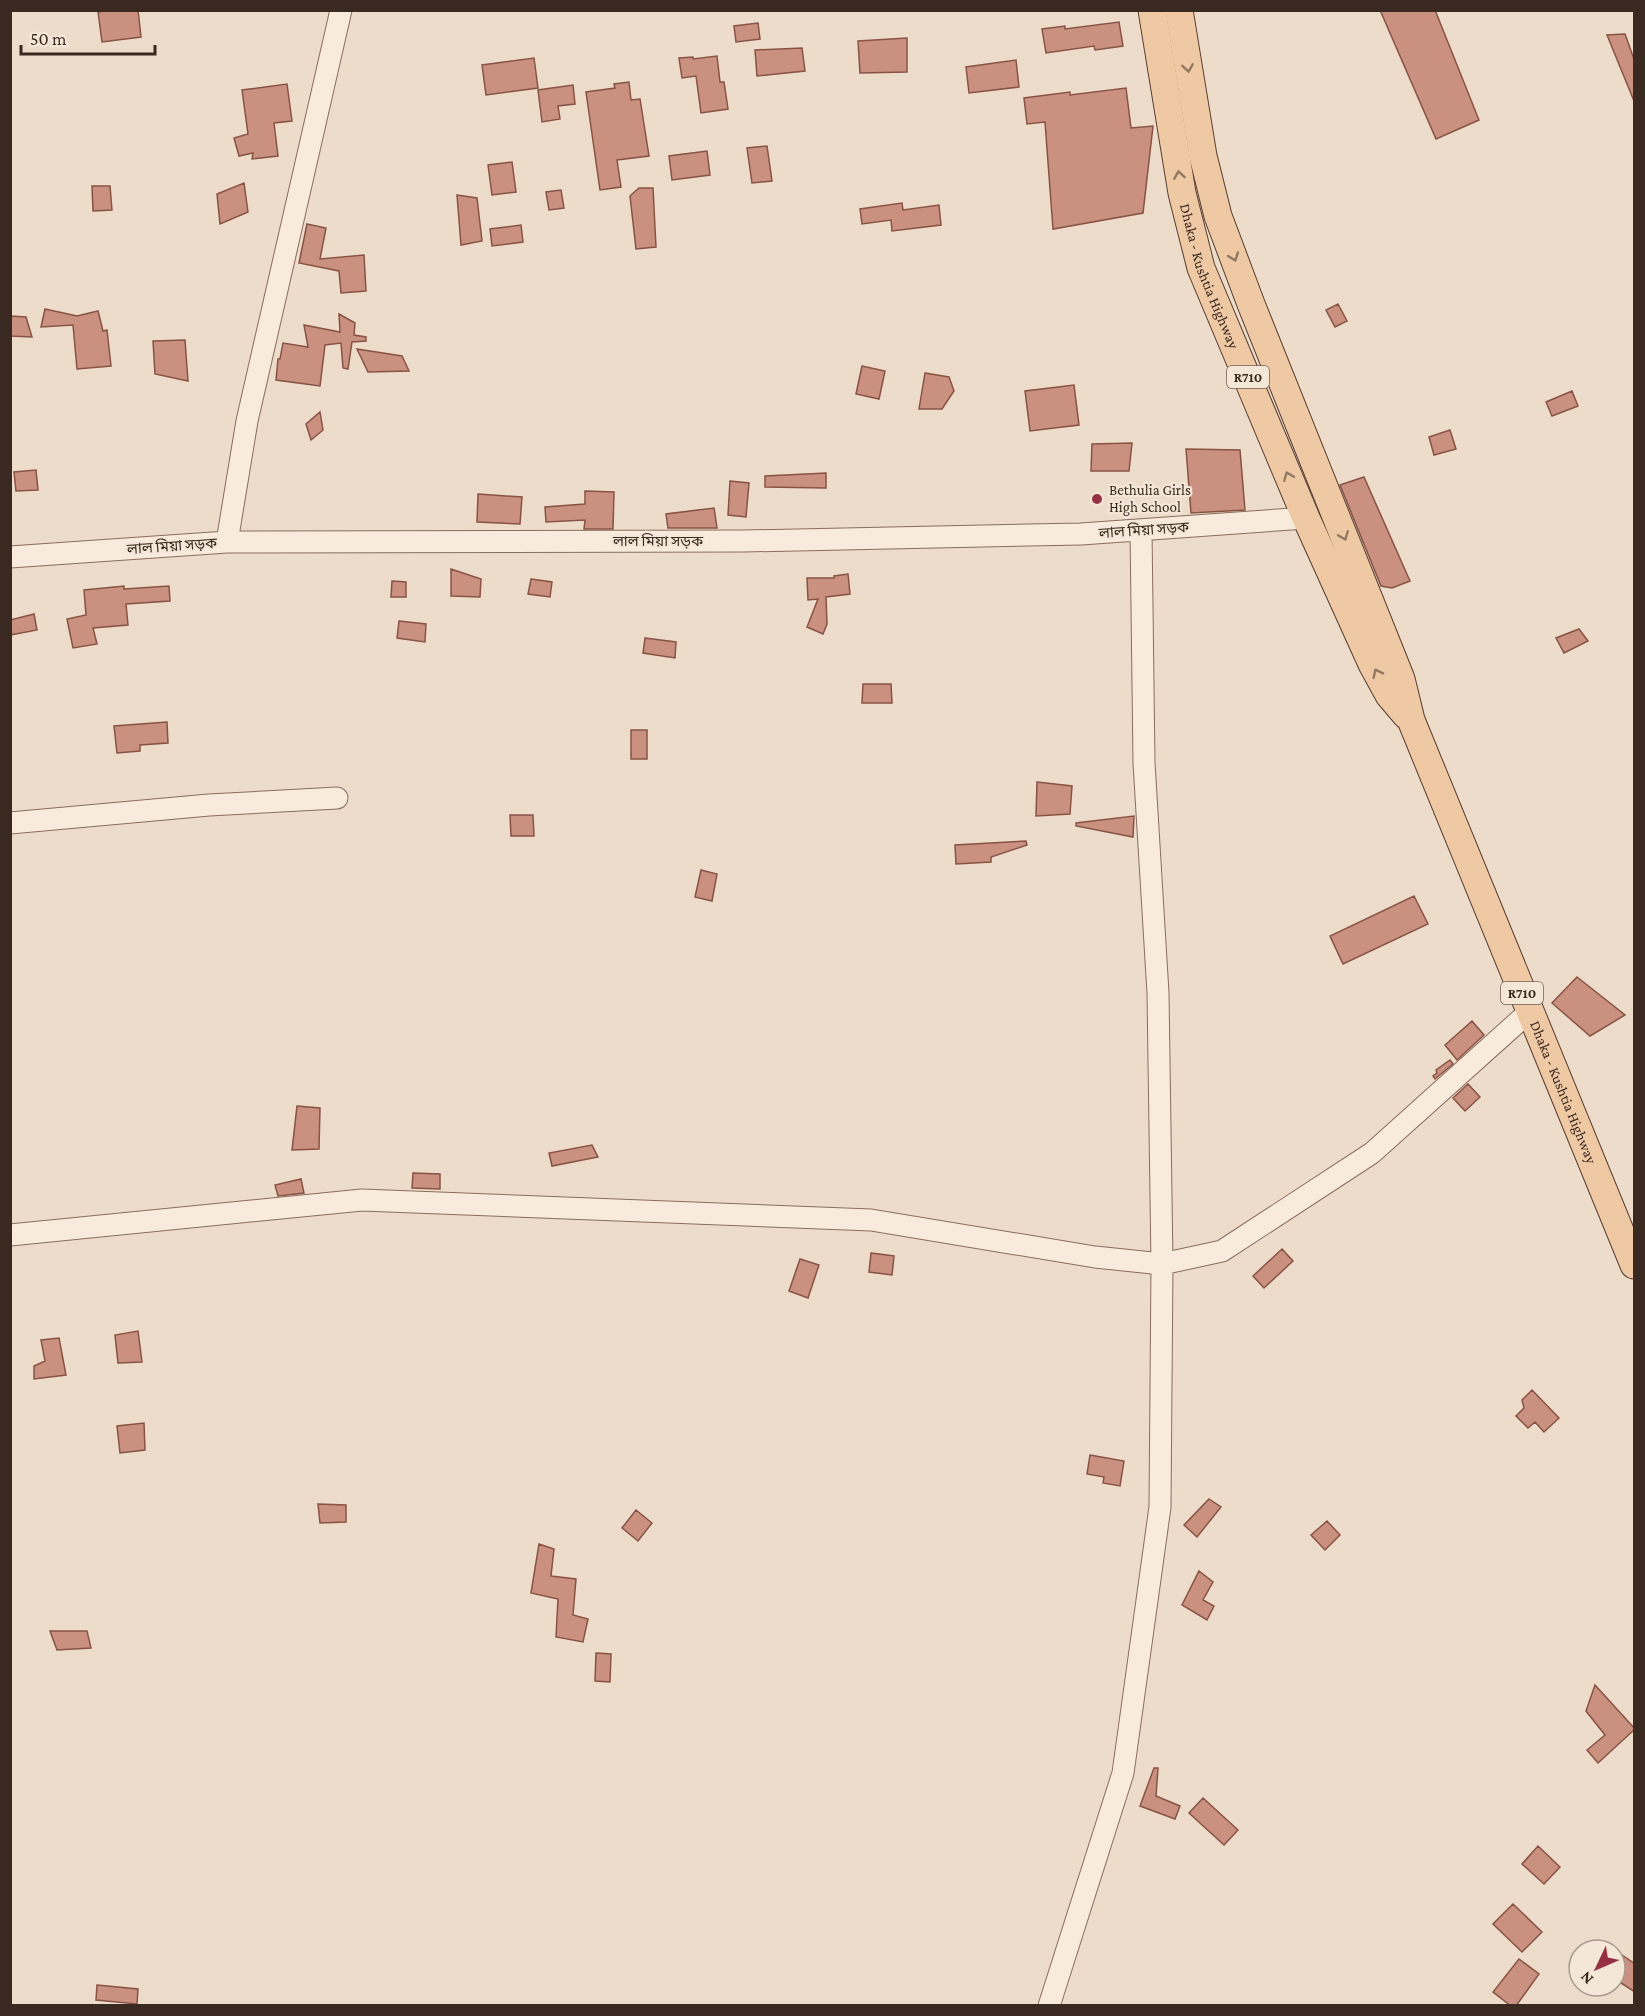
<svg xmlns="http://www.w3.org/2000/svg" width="1645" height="2016" viewBox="0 0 1645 2016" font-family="'Crimson Pro','Noto Sans Bengali',serif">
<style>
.building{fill:#ca9181;stroke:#885345;stroke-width:1.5}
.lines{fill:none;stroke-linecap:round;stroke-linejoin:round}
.minor-casing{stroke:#896d5e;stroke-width:23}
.major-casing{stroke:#573c32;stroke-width:29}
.minor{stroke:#f8ebdc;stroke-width:21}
.major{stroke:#eec9a3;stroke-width:27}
.oneway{stroke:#947962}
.poi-dot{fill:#963044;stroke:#f5e7d8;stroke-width:2}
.labels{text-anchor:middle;stroke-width:4.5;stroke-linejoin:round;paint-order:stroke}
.shield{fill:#f5e7d8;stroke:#726258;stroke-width:1.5}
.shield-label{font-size:14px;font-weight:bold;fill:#3a2921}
.street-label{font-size:15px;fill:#3a2921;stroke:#f5e7d8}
.poi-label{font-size:15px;fill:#3a2921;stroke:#f5e7d8;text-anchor:start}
</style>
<rect width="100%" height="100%" fill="#eddcc9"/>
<!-- building -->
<path class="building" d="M111,10H138L141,37L102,42L98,12Z
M1380,10H1435L1479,120L1436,139Z
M1119,22L1123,46L1095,50L1094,46L1046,53L1042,29L1065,26V29Z
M758,23L760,39L736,42L734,26Z
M1625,34L1635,62L1634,101L1607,35Z
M907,38V72L860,73L858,41Z
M802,48L805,71L757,76L755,50Z
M717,56L720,82H724L728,109L701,113L696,76L682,78L679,58L693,57V59Z
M534,58L538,88L486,95L482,65Z
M1016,60L1019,87L969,93L966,67Z
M629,82L631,100L640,99L649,156L617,160L621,187L600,190L586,92L615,88L614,84Z
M287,84L292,121L274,123L278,156L252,159L253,153L239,156L234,138L248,134L242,90Z
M573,85L575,104L558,106L560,119L542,122L538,90Z
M1126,88L1131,128L1153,126L1143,213L1053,229L1045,122L1027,124L1024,98L1070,92V95Z
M767,146L772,181L752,183L747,148Z
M707,151L710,175L672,180L669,156Z
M512,162L516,192L492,195L488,165Z
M244,183L248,212L220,224L217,194Z
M92,186H110L112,210L93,211Z
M639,188H653L656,247L636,249L630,196Z
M561,190L564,208L549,210L546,192Z
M457,195L477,198L482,241L461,245Z
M902,203L903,210L939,205L941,225L892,231L891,220L862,224L860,209Z
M307,224L326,228L320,259L364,255L366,291L341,293L339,271L299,263Z
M521,225L523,242L492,246L490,229Z
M1338,304L1347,321L1335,327L1326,310Z
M45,309L77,316L98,311L103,331L107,330L111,366L77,369L73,325L41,327Z
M339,314L355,323L354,335L366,337V341L352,342L348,369L343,368L341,343L325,345L320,386L276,380L278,359H280L283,343L308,347L304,325L340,332Z
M10,316L26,317L32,337L10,336Z
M185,340L188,381L155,374L153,341Z
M357,349L402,356L409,371L368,372Z
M862,366L885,371L879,399L856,394Z
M925,373L949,377L954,391L942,409H919Z
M1074,385L1079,425L1030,431L1025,391Z
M1572,391L1578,406L1552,416L1546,402Z
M320,412L323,430L311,440L306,424Z
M1450,430L1456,449L1434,455L1429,437Z
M1132,443L1129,471H1091L1092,444Z
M1186,449L1240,450L1245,510L1191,513Z
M36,470L38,490L16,491L14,472Z
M826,473V488L765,487V476Z
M1364,477L1410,581L1392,588L1381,586L1340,485Z
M730,481L749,483L746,517L728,515Z
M585,491L614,492L613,529H584L585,520L546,522L545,507L585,504Z
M478,494L522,497L520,524L477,522Z
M714,508L717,528H668L666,514Z
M451,569L481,579L480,597L451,596Z
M848,574L850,594L826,597L827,624L823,634L807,627L818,599L808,600L807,578H834V576Z
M531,579L552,582L550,597L528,594Z
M392,581L406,582V597H391Z
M124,586V589L169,586L170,601L126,604L128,625L93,628L97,644L73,648L67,619L86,615L84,590Z
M34,614L37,630L10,635V620Z
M399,621L426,624L425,642L397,638Z
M1579,629L1588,641L1564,653L1556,638Z
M645,638L676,642L675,658L643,653Z
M863,684H891L892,703H862Z
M167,722L168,743L140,745V751L117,753L114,726Z
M631,730H647V759H631Z
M1037,782L1072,786L1070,814L1036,816Z
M510,815H533L534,836H511Z
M1134,816L1133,837L1076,826V823Z
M1026,841L1027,845L991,857V862L956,864L955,845Z
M701,870L717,874L712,901L695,897Z
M1414,896L1428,924L1343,964L1330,936Z
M1577,977L1625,1015L1590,1036L1552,1003Z
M1472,1021L1484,1035L1457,1060L1445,1045Z
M1450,1060L1453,1064L1435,1079L1433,1076L1437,1073L1436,1070Z
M1468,1084L1480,1097L1465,1111L1453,1098Z
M297,1106L320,1108L319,1149L292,1150Z
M592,1145L598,1157L552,1166L549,1153Z
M413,1173L440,1174V1189L412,1188Z
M301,1179L304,1193L278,1196L275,1185Z
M1282,1249L1293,1261L1264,1288L1253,1276Z
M871,1253L894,1256L892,1275L869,1272Z
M800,1259L819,1265L808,1298L789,1291Z
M138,1331L142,1362L118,1363L115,1335Z
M59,1338L66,1375L34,1379V1366L45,1361L41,1340Z
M1532,1390L1559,1418L1544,1432L1535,1422L1528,1428L1516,1416L1524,1408L1522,1400Z
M144,1423L145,1450L120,1453L117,1426Z
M1090,1455L1124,1461L1120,1486L1103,1483L1104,1477L1087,1474Z
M1209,1499L1221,1507L1197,1537L1184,1525Z
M318,1504L346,1505V1522L320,1523Z
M636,1510L652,1523L638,1541L622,1528Z
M1327,1521L1340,1535L1325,1550L1311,1535Z
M539,1544L554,1549L551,1576L576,1579L573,1615L588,1619L583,1642L556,1637L558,1599L531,1593Z
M1199,1571L1213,1582L1203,1600L1214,1606L1207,1620L1182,1605Z
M50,1631H87L91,1648L57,1650Z
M596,1653L611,1654L610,1682L595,1681Z
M1595,1685L1635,1729L1598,1763L1587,1750L1605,1735L1586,1711Z
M1154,1768H1158L1156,1796L1180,1806L1175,1819L1140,1806Z
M1203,1798L1238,1830L1224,1845L1189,1813Z
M1538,1846L1560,1867L1544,1884L1522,1864Z
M1513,1904L1542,1932L1522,1952L1493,1924Z
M1622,1955L1635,1964V1992L1615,1979V1965Z
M1519,1959L1539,1974L1516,2006H1511L1493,1992Z
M97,1985L138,1989L137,2004L96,2000Z"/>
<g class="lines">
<!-- minor casing -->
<g class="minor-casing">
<path id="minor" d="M227,542L247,421L341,10
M10,557L227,542L744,541L1081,534L1306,518
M10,823L209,805L337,798
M10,1235L362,1200L871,1220L1095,1257L1162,1264L1222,1251L1372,1153L1529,1012
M1049,2006L1123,1773L1160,1507L1162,1264L1158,993L1144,763L1141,530"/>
</g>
<!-- major casing -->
<g class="major-casing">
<g id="major">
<path id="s1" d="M1152,10L1182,193L1201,268L1306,518L1372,664L1389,695L1406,715"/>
<path id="s2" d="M1179,10L1203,156L1218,216L1251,304L1401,679L1411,720L1634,1265"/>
</g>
</g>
<!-- minor -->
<use href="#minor" class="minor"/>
<!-- major -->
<use href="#major" class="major"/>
</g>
<!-- one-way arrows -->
<defs><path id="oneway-chevron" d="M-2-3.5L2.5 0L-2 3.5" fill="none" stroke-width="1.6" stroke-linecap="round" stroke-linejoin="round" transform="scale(1.5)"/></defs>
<g class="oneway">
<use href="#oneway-chevron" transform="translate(1188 68) rotate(81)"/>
<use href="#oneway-chevron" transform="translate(1179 175) rotate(-99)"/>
<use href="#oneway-chevron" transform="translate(1234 257) rotate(70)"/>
<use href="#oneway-chevron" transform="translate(1288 476) rotate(-112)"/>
<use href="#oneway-chevron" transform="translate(1344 536) rotate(68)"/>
<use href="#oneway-chevron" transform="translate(1377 673) rotate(-116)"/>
</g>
<!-- markers -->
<circle class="poi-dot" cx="1097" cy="499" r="6"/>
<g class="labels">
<!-- shield labels -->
<g class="shield">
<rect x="1227" y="366" width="42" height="22" rx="4.5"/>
<rect x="1501" y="982" width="42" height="22" rx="4.5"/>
</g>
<g class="shield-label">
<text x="1248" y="382">R710</text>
<text x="1522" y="998">R710</text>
</g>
<!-- street labels -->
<g class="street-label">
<text dy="5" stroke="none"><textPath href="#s1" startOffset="273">Dhaka - Kushtia Highway</textPath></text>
<text transform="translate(1144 530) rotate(-4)" y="5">লাল মিয়া সড়ক</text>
<text x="658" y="546">লাল মিয়া সড়ক</text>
<text transform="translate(172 546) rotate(-4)" y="5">লাল মিয়া সড়ক</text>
<text dy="5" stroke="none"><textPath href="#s2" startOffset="1152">Dhaka - Kushtia Highway</textPath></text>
</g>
<!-- poi labels -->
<g class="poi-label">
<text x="1109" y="495">Bethulia Girls<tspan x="1109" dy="17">High School</tspan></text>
</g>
</g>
<!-- border -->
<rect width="1645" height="2016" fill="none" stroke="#3a2921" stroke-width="24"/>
<!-- north arrow -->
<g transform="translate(1597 1968) rotate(226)"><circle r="28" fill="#f5e7d8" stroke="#aa9b8f" stroke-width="1.5"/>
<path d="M0-4.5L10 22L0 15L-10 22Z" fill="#963044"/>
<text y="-9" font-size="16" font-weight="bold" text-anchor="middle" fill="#3a2921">N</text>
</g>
<!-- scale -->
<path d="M21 45v9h134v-9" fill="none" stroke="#3a2921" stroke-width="3"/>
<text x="30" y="45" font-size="18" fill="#3a2921" stroke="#f5e7d8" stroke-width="4.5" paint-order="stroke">50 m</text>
</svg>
